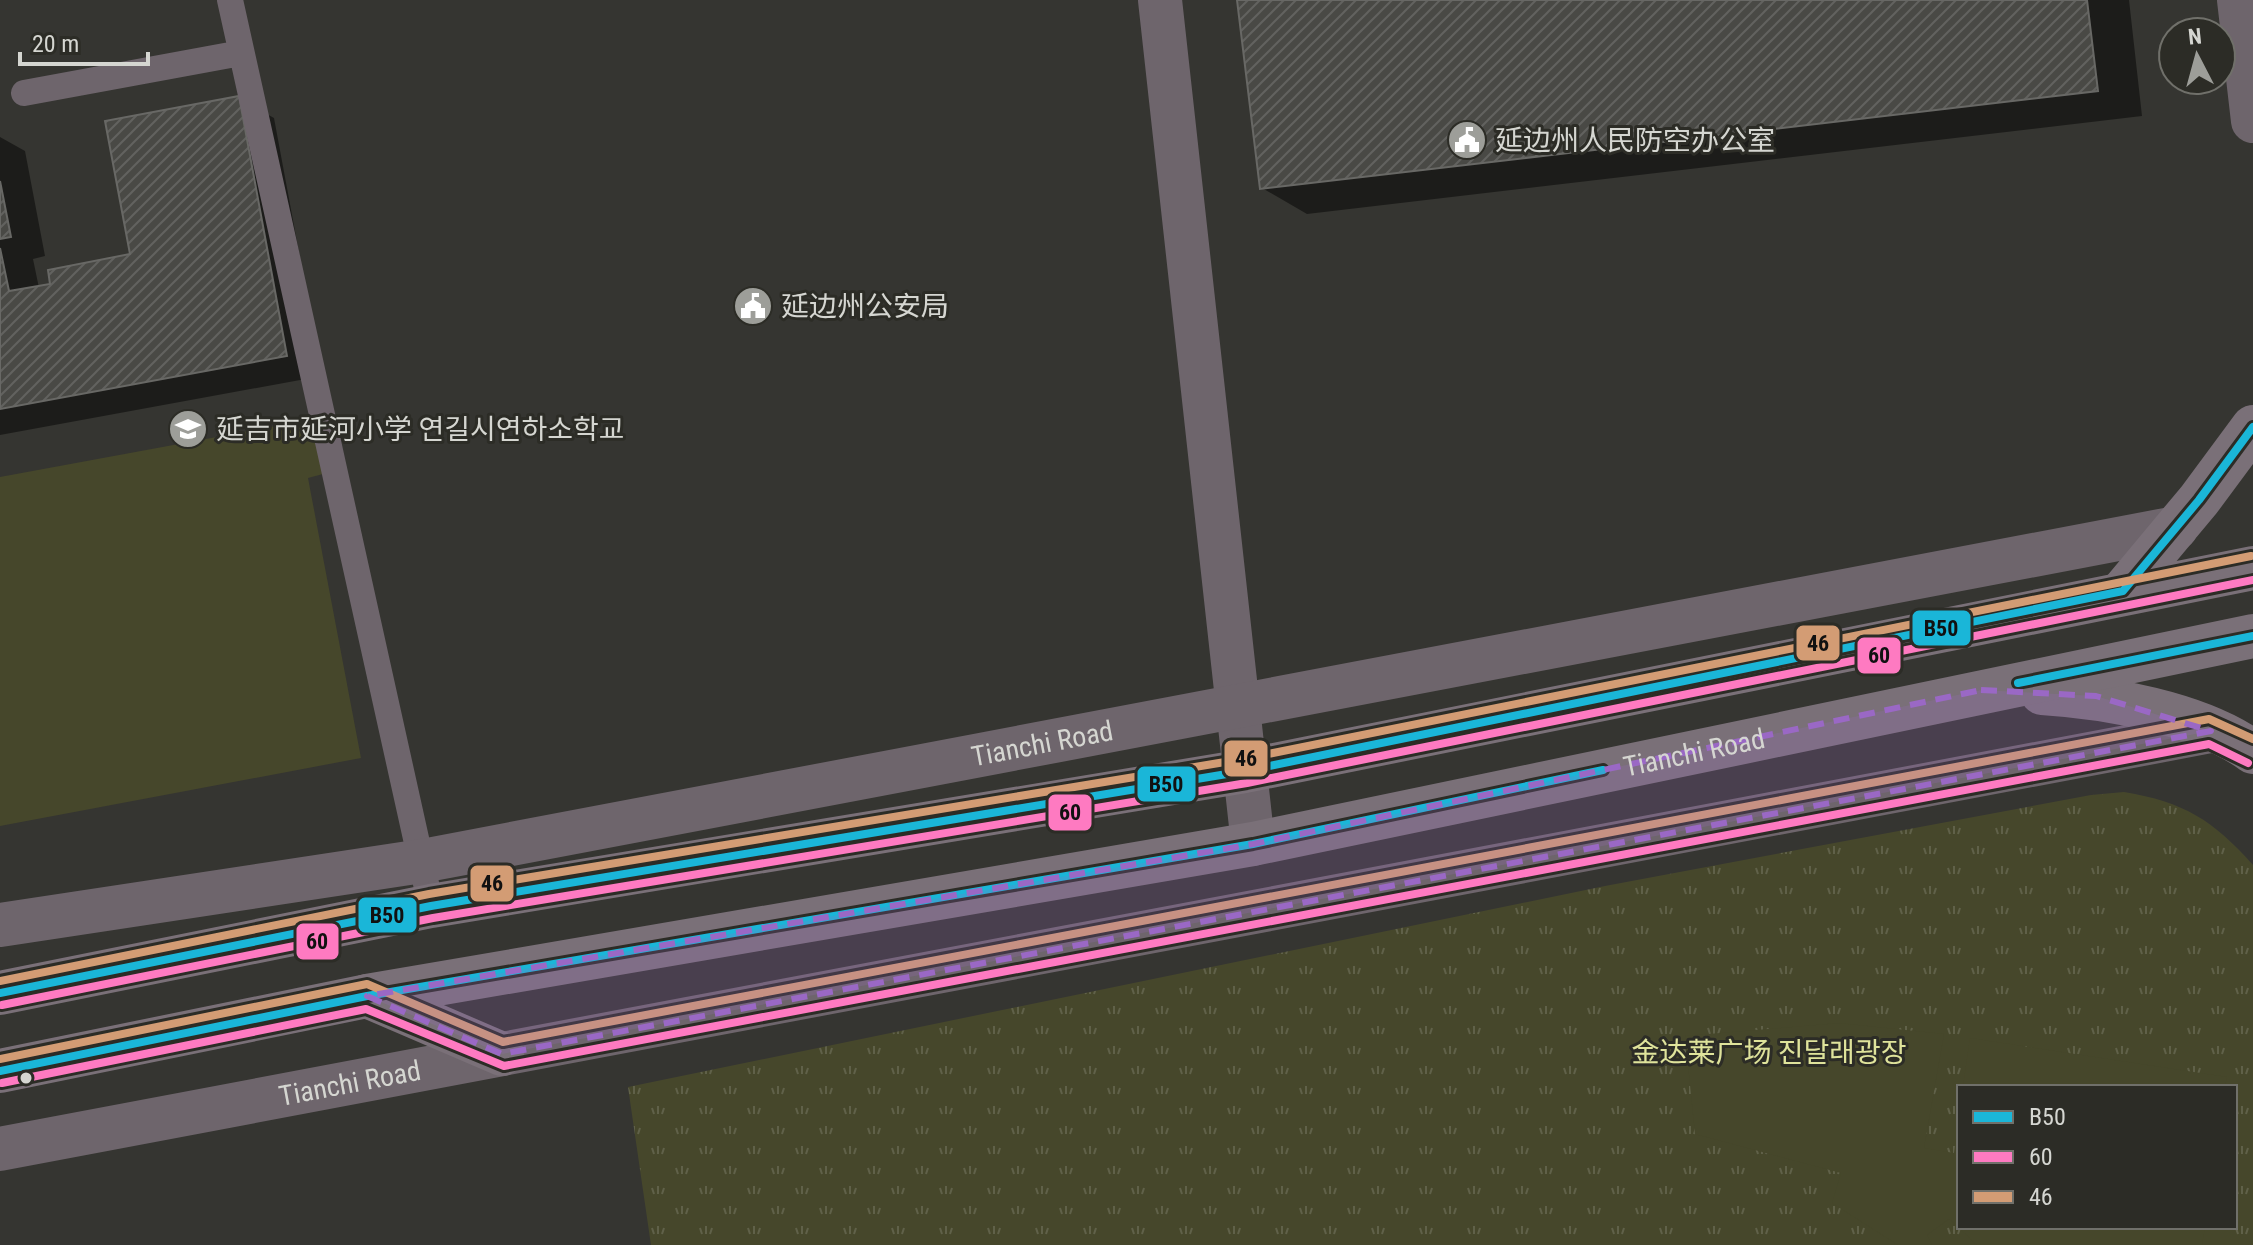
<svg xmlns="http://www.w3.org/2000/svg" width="2253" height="1245" viewBox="0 0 2253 1245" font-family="'Roboto Condensed','Noto Sans SC','Noto Sans KR',sans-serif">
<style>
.grass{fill:url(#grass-tufts);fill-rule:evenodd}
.pitch{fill:#46472b}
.shadow{fill:#0007}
.building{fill:url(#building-hatch);stroke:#686865;stroke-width:2}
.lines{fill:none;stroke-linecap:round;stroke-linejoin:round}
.service{stroke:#6e656c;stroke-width:26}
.minor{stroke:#6e656c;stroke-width:44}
.tertiary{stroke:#6e656c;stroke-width:44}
.secondary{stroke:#7a7078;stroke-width:44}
.bus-1-casing{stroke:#2c2c26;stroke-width:14}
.bus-2-casing{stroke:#2c2c26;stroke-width:14}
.bus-3-casing{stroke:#2c2c26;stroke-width:14}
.bus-1{stroke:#1ab6d8;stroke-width:8}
.bus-2{stroke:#fe7ac1;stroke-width:8}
.bus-3{stroke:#d39c74;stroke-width:8}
.marked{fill:#9a68c5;fill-opacity:0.2;stroke:#9a68c5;stroke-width:6;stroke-dasharray:16 10;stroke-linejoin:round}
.bus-dot{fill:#d5d6d1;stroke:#2c2c26;stroke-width:3}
.labels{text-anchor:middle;stroke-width:6;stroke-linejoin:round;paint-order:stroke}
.poi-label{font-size:28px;fill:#d5d6d1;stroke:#2c2c26;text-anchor:start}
.street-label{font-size:28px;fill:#d5d6d1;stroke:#2c2c26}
.park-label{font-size:28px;fill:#dfe39b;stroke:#2c2c26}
.line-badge{stroke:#2c2c26;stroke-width:3}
.pale-badge-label{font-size:22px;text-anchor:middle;font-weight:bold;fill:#111}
</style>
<defs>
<pattern id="grass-tufts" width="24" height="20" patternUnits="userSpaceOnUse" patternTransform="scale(2)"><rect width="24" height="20" fill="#46472b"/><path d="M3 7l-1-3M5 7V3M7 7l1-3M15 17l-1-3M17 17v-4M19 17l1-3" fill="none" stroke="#606149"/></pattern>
<pattern id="building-hatch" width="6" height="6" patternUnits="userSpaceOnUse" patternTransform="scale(2)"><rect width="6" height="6" fill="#494945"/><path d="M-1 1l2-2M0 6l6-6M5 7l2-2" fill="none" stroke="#62625f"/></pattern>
</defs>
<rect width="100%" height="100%" fill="#353531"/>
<!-- grass -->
<path class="grass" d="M2124,792C2184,802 2213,820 2253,865V1245H651L628,1087L1605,886L2091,795ZM1959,1087H2235V1227H1959Z"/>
<!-- pitch -->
<path class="pitch" d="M298,422L300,428L314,426L323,474L308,478L361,758L0,826V477Z
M1839,1023L1944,1034L1924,1148L1954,1153L1959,1117V1227H2205L2202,1245H1977L1949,1219L1927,1235L1932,1245H1898L1832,1203L1841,1173L1695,1134L1685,1036Z
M1970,1038L2227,1077L2225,1087H1963Z"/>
<!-- shadow -->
<path class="shadow" d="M1239,0H2129L2142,116L1307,214L1262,188Z
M238,98L274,118L322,376L0,435V137L25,151L45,256L33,259L39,288L132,256Z"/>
<!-- building -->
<path class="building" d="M1237,0H2087L2098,91L1260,189Z
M239,96L287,356L0,409V248L9,291L50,284L48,270L130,254L105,121Z
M0,181L11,237L0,239Z"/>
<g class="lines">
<!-- service -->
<path class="service" d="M230,0L431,906
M24,93L241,53"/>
<!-- minor -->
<path class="minor" d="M1160,0L1253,844
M2239,0L2253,121"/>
<!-- tertiary -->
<g class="tertiary">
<path id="s1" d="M0,925L422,861L2176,528"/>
<path id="s2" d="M0,1149L2211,731"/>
</g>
<!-- secondary -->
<g class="secondary">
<path d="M2123,591L2199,500L2253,427"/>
<path d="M2042,693C2106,697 2200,713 2253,752"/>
<path d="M0,993L431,906L1245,771L2253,568"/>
<path d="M367,996L502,1054"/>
<path id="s3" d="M0,1071L367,996L1253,844L2253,636"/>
</g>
<!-- bus-1 casing -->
<g class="bus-1-casing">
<path id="bus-1" d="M2018,683L2253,636
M0,993L431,906L1245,771L2123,591L2199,500L2253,427
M0,1071L367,996L1253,844L1603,770"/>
</g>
<!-- bus-2 casing -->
<g class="bus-2-casing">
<path id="bus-2" d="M2,1005L433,918L1247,783L2253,580
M2,1083L366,1009L504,1066L2209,744L2248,763"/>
</g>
<!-- bus-3 casing -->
<g class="bus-3-casing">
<path id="bus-3" d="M0,981L429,894L1243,759L2251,556
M0,1059L367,984L503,1042L2209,719L2253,739"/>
</g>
<!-- bus-1 -->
<use href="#bus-1" class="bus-1"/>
<!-- bus-2 -->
<use href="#bus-2" class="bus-2"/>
<!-- bus-3 -->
<use href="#bus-3" class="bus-3"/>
</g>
<!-- marked area -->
<path class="marked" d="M1981,690L2096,696L2211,731L502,1054L367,996L1253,844Z"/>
<!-- icons -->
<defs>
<g id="civic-disc" transform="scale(2)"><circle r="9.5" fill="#9d9e99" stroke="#2c2c26"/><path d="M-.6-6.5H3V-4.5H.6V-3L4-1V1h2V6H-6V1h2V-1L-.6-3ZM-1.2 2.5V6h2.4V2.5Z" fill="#fff"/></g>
<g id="school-disc" transform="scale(2)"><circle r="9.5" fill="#9d9e99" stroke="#2c2c26"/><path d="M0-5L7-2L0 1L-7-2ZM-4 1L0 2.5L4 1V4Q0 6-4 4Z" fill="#fff"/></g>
</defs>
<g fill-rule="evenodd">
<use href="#civic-disc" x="1467" y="140"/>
<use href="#civic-disc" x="753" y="306"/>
<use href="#school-disc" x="188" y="429"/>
</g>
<!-- markers -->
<circle class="bus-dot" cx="26" cy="1078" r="7"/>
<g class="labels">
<!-- poi labels -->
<g class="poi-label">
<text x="1495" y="150">延边州人民防空办公室</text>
<text x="781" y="316">延边州公安局</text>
<text x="216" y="439">延吉市延河小学 연길시연하소학교</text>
</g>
<!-- street labels -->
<g class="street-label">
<text dy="10" stroke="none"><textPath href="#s1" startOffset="1058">Tianchi Road</textPath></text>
<text dy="10" stroke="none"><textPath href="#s3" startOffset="1724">Tianchi Road</textPath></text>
<text dy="10" stroke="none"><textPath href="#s2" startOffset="356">Tianchi Road</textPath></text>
</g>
<!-- park labels -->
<g class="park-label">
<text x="1769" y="1062">金达莱广场 진달래광장</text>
</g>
</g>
<g class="line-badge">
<rect x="1911" y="609" width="61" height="38" rx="8" fill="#1ab6d8"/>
<rect x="1795" y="624" width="46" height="38" rx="8" fill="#d39c74"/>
<rect x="1856" y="636" width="46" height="39" rx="8" fill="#fe7ac1"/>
<rect x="1223" y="739" width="46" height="39" rx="8" fill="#d39c74"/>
<rect x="1136" y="765" width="61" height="38" rx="8" fill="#1ab6d8"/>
<rect x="1047" y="793" width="46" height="39" rx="8" fill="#fe7ac1"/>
<rect x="469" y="864" width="46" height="39" rx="8" fill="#d39c74"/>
<rect x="357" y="896" width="61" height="38" rx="8" fill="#1ab6d8"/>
<rect x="295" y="922" width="45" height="39" rx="8" fill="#fe7ac1"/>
</g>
<g class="pale-badge-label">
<text x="1941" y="636">B50</text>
<text x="1818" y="651">46</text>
<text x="1879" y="663">60</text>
<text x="1246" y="766">46</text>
<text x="1166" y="792">B50</text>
<text x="1070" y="820">60</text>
<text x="492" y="891">46</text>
<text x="387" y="923">B50</text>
<text x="317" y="949">60</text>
</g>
<!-- legend -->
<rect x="1957" y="1085" width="280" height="144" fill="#2c2c26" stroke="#70706a" stroke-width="2"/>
<rect x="1973" y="1111" width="40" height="12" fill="#1ab6d8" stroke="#70706a" stroke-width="2"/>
<text x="2029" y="1125" font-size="24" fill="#d5d6d1">B50</text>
<rect x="1973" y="1151" width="40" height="12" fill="#fe7ac1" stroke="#70706a" stroke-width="2"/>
<text x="2029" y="1165" font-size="24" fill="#d5d6d1">60</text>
<rect x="1973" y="1191" width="40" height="12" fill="#d39c74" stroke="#70706a" stroke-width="2"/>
<text x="2029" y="1205" font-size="24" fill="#d5d6d1">46</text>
<!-- north arrow -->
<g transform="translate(2197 56) rotate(354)"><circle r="38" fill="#2c2c26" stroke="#70706a" stroke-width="2"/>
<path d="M0-6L14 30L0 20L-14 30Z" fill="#9d9e99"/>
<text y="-12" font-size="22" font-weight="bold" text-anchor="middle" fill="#d5d6d1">N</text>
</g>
<!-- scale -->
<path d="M20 52v12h128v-12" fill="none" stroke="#d5d6d1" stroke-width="4"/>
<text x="32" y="52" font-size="24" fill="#d5d6d1" stroke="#2c2c26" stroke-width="6" paint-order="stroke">20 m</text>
</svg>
